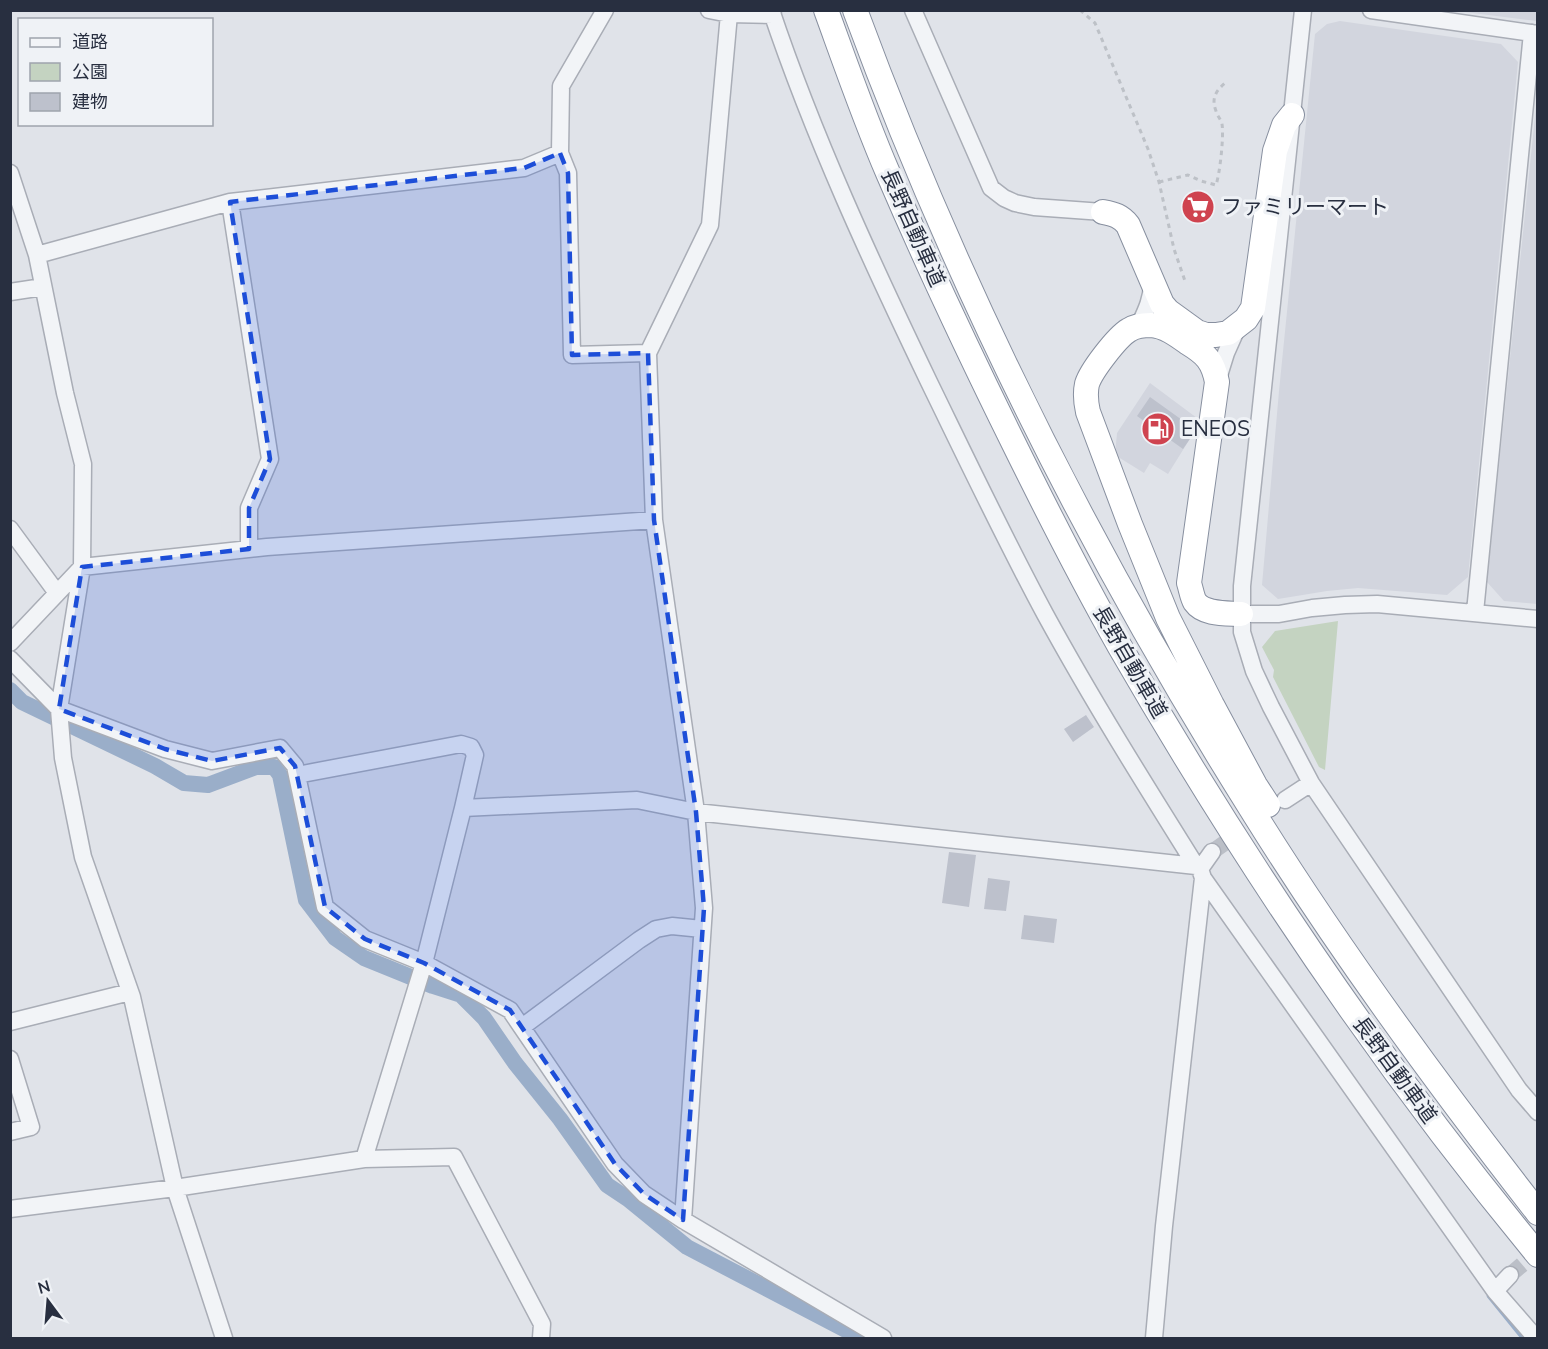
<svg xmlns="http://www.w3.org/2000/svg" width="1548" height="1349" viewBox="0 0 1548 1349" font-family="'Nunito Sans','Noto Sans JP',sans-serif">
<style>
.built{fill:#d2d5de}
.green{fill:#c4d3c1}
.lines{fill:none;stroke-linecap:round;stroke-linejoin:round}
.stream{stroke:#9aaec9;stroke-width:4.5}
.canal{stroke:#9aaec9;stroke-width:16}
.building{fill:#bdc1cc}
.minor-tunnel{stroke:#bbbfc7;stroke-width:16;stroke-dasharray:16 8;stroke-linecap:butt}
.minor-casing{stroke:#a9adb6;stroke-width:19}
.highway-casing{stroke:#878f9f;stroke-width:26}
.path{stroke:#bdc1c7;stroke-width:3;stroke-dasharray:4.5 4.5;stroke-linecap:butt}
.minor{stroke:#f2f4f7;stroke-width:16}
.highway{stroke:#fff;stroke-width:24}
.marked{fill:#1d4ed8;fill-opacity:0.2;stroke:#1d4ed8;stroke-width:4.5;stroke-dasharray:12 8;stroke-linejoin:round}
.labels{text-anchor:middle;stroke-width:6;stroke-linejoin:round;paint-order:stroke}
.poi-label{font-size:21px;fill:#282f40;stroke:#eff2f6;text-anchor:start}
.street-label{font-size:21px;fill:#282f40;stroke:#eff2f6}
</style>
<rect width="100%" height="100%" fill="#e0e3e9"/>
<!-- built -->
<path class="built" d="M1457,11H1537V21Z
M1340,21L1501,44L1518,62L1468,577L1447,595L1358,588L1327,591L1278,599L1262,585L1279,391L1315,34L1327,24Z
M1537,97V604L1504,601L1487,582Z
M1150,383L1201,421L1168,474L1150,463L1144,473L1115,455L1117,433Z"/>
<!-- green -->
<path class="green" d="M1338,621L1325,770L1319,767L1273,677L1274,670L1262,647L1275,631Z"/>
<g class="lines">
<!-- stream -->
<path class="stream" d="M1489,1296L1523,1338"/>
<!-- canal -->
<path class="canal" d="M10,690L22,702L155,766L184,783L208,785L256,767H274L280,775L306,900L335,938L364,958L433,986L461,995L484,1018L515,1063L560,1119L607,1185L628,1199L687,1247L861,1338"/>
</g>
<!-- building -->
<path class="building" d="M1150,397L1196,430L1183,449L1137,416Z
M1086,715L1094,727L1073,742L1064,729Z
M949,852L976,855L969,907L942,903Z
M988,878L1010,881L1006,911L984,909Z
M1024,915L1057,919L1054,943L1021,939Z"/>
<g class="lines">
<!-- minor-tunnel -->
<path class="minor-tunnel" d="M1212,852L1265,814
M1510,1275L1538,1251"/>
<!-- minor casing -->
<g class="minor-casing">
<path id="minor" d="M605,10L561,86L560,153L568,173L572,355L648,353
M709,10L729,14L773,15
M771,10C814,138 871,261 929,382C967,460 1004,538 1045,614C1092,700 1144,783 1196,866L1200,869L1203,878L1495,1291L1536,1338
M913,10L991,188L1004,198L1015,203L1034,207L1103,212
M1303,10L1242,586V632L1254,671L1271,707L1311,783L1519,1090L1538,1112
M1371,10L1538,34
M10,173L37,255L65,393L83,464L82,567L59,709L63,758L83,857L132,997L175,1188L224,1338
M230,202L270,459L249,508V549
M37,255L230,202L524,168L560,153
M10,292L43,287
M1139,326C1146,311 1152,299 1152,283
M1217,382L1226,353L1238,326
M10,529L57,593
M1475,612L1532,33
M1241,614H1279L1312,608L1345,605L1377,604L1538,619
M10,643L82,567L267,547L654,520
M10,659L59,709L165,749L212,761L280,748L295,766L325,907L365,939L424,963L510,1010L615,1164L644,1194L683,1220L883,1338
M297,775L461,744L471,747L475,755L463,808
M1285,800L1311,783
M1200,869L1212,852
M10,1022L130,992
M522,1027L639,940L656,929L672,926L702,929
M10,1059L31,1127L10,1132
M364,1159L454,1157L542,1324L541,1338
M10,1209L175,1188L364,1159L424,963L463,808L637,800L696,812L1196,866
M683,1220L704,908L696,812L654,520L648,353L710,225L729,14
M1495,1291L1510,1275
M1154,1338L1164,1226L1203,878"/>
</g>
<!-- highway casing -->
<g class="highway-casing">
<path id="highway" d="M826,10C846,65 865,120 888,173C927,264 969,353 1013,442C1047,511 1082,580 1120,647C1243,860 1381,1065 1538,1255
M855,10C959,292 1095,561 1255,815C1341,953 1438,1085 1538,1213
M1103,212C1114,214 1121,216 1128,225L1162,304L1168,311L1197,332L1206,335H1216L1228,333L1246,319L1253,308L1275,151L1284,125L1292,115
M1241,614C1227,613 1204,615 1195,602C1192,597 1191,589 1189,583L1217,382C1213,361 1206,354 1188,343C1177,335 1165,326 1151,325C1144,325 1135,326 1129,330C1117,337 1091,371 1087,384C1085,393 1086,403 1088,412L1130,524L1168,618L1212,705L1255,785L1268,805"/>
</g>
<!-- path -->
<path class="path" d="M1080,10L1095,23L1148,149L1159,182L1174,249L1185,281
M1159,182L1188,175L1201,181L1216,185C1220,173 1224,136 1222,124C1221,119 1217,116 1216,111C1211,98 1216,91 1225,83"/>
<!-- minor -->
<use href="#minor" class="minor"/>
<!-- highway -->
<use href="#highway" class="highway"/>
</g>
<!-- marked area -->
<path class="marked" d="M560,153L568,173L572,355L648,353L654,520L696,812L704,908L683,1220L644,1194L615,1164L510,1010L424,963L365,939L325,907L295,766L280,748L212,761L165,749L59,709L82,567L249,549V508L270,459L230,202L524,168Z"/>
<!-- icons -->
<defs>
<g id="supermarket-disc" transform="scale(1.725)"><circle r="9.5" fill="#cf434f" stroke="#eff2f6"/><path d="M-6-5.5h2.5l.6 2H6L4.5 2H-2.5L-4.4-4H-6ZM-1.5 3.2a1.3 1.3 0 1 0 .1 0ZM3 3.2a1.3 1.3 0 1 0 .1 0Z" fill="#fff"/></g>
<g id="fuel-disc" transform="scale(1.725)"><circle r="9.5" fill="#cf434f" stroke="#eff2f6"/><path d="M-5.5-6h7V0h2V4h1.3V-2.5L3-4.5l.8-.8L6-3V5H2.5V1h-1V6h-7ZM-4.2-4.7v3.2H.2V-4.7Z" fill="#fff"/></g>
</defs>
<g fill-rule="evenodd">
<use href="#supermarket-disc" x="1198" y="207"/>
<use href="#fuel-disc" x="1158" y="429"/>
</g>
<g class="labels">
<!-- poi labels -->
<g class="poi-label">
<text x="1221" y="214">ファミリーマート</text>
<text x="1181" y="436">ENEOS</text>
</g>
<!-- street labels -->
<g class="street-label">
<text transform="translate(913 228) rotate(66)" y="7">長野自動車道</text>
<text transform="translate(1130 662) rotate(60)" y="7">長野自動車道</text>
<text transform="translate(1395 1070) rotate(54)" y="7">長野自動車道</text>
</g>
</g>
<!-- border -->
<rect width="1548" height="1349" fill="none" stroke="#282f40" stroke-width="24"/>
<!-- legend -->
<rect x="18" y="18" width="195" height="108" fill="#eff2f6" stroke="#9fa4ad" stroke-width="1.5"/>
<rect x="30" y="38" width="30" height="9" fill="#f2f4f7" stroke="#9fa4ad" stroke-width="1.5"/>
<text x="72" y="48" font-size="18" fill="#282f40">道路</text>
<rect x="30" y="63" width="30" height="18" fill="#c4d3c1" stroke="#9fa4ad" stroke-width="1.5"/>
<text x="72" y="78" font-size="18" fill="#282f40">公園</text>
<rect x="30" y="93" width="30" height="18" fill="#bdc1cc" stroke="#9fa4ad" stroke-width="1.5"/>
<text x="72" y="108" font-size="18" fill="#282f40">建物</text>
<!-- north arrow -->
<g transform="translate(48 1301) rotate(344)" stroke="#eff2f6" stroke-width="4.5" paint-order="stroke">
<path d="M0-4.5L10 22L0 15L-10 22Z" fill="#282f40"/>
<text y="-9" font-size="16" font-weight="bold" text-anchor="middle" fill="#282f40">N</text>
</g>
</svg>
